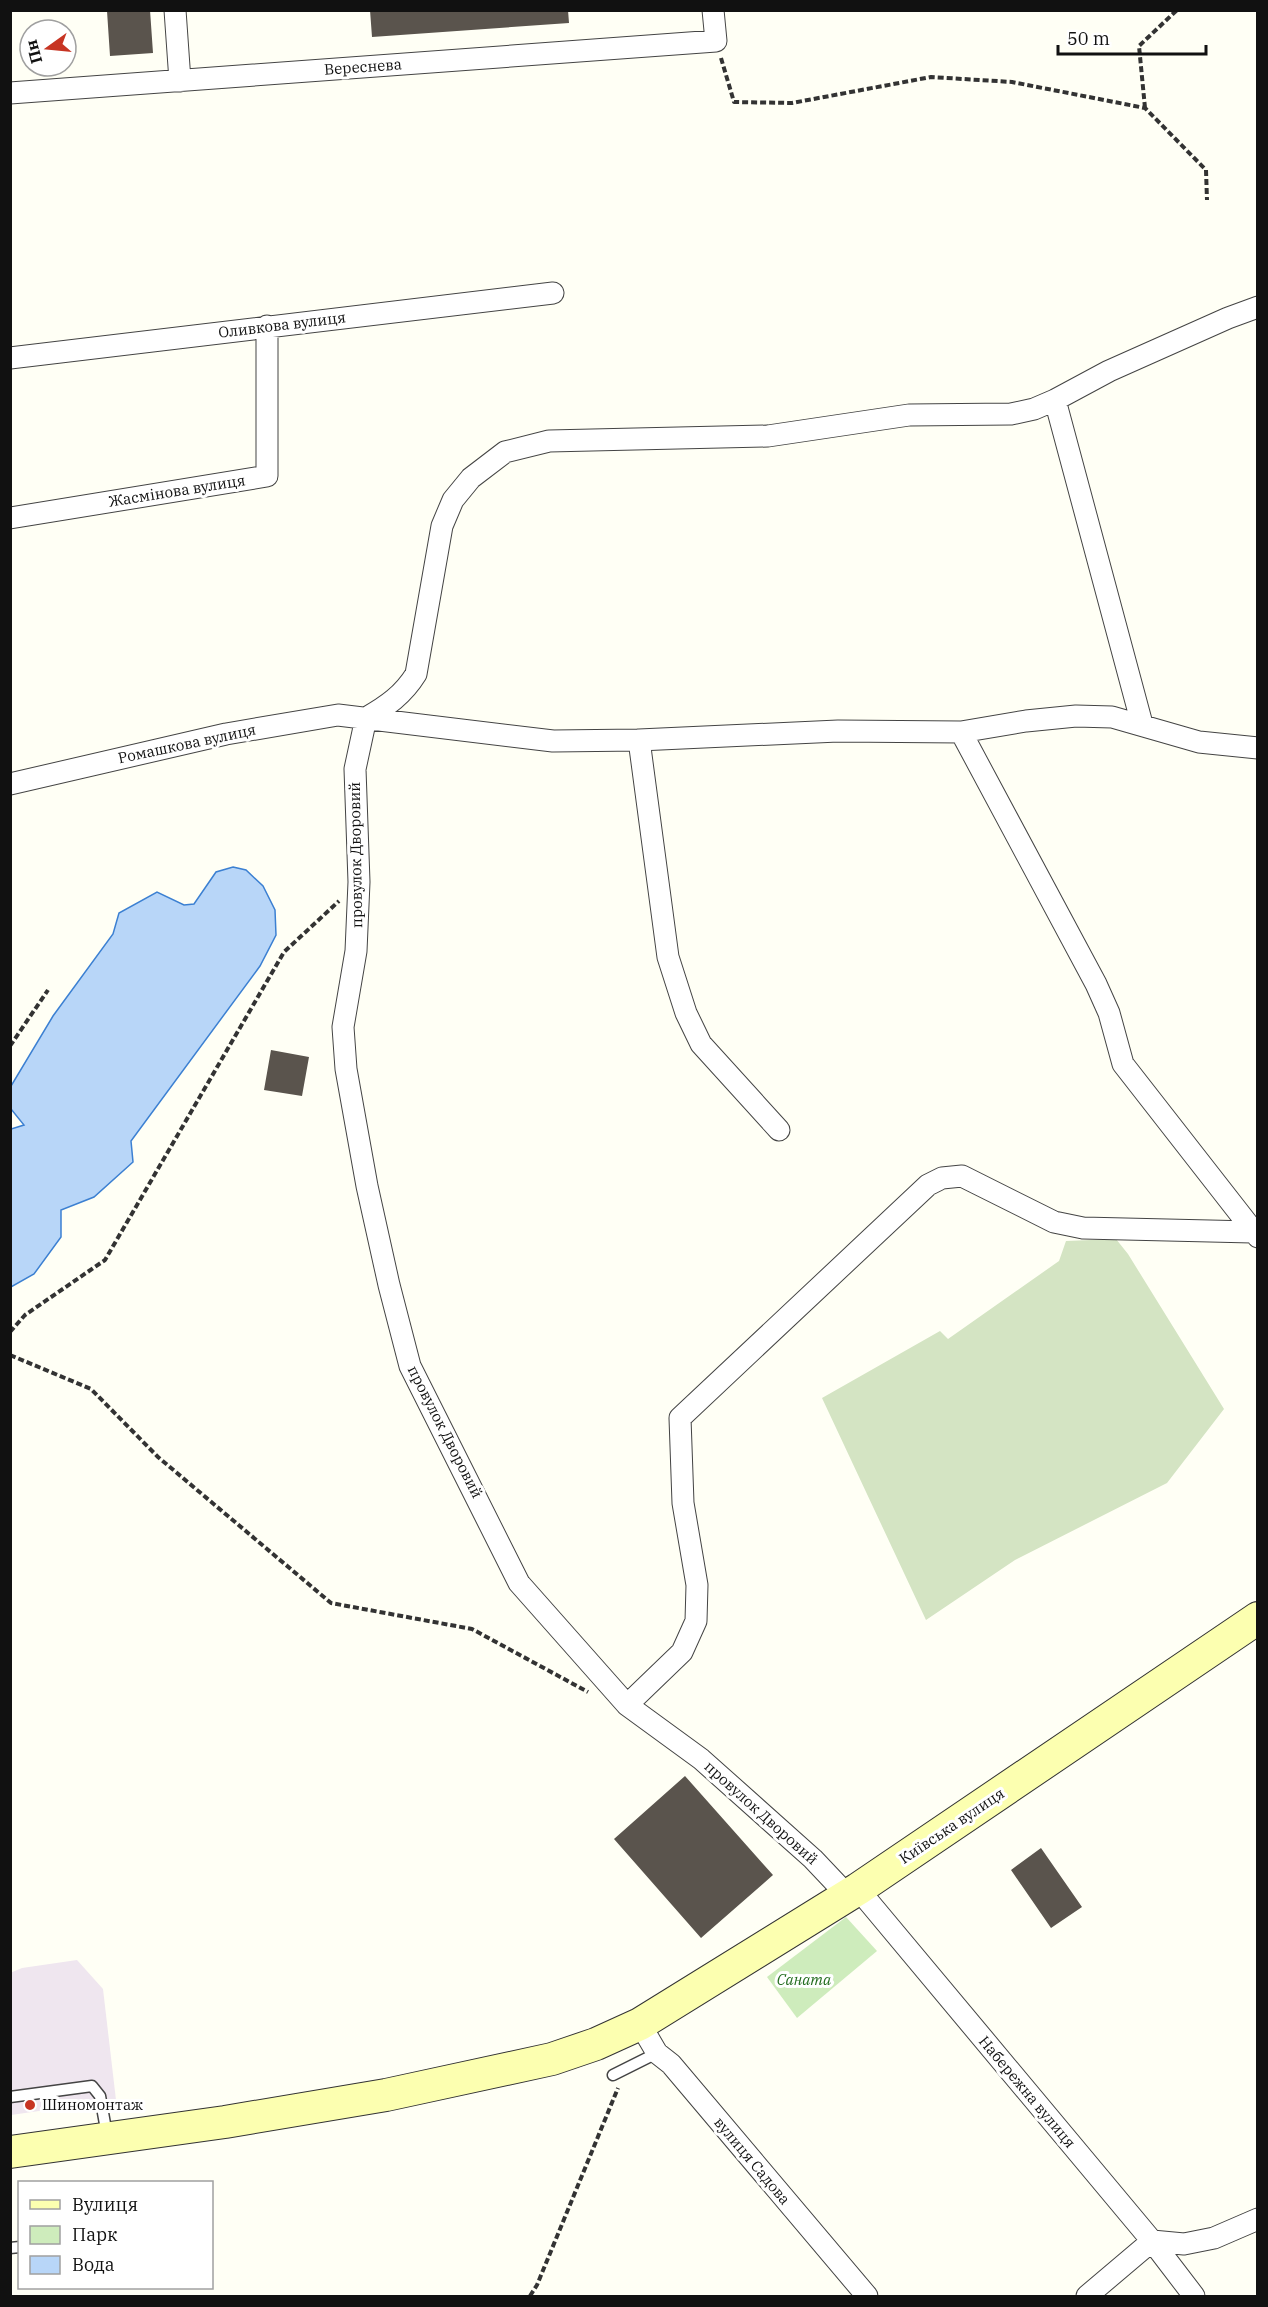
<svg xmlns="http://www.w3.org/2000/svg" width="1268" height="2307" viewBox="0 0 1268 2307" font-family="'IBM Plex Serif',serif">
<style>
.industrial{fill:#efe6ef}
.green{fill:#ceecbc}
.cemetery{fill:#d4e4c3}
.water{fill:#b8d6f8;stroke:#3c80d2;stroke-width:1.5}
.building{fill:#5a544d}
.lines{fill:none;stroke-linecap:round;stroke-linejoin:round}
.lane-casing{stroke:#444;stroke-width:13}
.street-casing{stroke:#444;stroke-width:23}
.secondary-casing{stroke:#333;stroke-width:34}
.path{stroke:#333;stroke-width:4;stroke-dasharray:6 3;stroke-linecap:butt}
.lane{stroke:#fff;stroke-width:10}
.street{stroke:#fff;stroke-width:21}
.secondary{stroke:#fcffb0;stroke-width:32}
.poi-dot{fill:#c73423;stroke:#fff;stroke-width:2}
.labels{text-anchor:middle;stroke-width:6;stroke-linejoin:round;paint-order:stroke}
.street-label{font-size:15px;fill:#111;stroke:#fff}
.park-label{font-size:15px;font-style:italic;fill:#226c1e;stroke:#fff}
.poi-label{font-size:15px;fill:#111;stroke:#fff;text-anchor:start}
</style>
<rect width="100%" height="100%" fill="#fffff5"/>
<!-- industrial -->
<path class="industrial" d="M77,1960L103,1989L116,2100L11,2115L10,1973L22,1968Z"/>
<!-- green -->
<path class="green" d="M846,1917L877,1951L797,2018L767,1977Z"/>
<!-- cemetery -->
<path class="cemetery" d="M1116,1239L1128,1254L1224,1409L1167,1483L1015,1560L926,1620L822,1398L940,1331L948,1339L1059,1261L1066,1241Z"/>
<!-- water -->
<path class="water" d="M233,867L246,870L263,886L275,910L276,935L260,966L131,1141L133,1162L94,1197L61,1210V1237L34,1274L11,1287V1129L24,1125L11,1109V1086L53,1016L113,934L119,913L157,892L184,905L194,904L216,872Z"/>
<!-- building -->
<path class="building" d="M150,10L153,53L110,56L107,11Z
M370,10H568L569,23L372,37Z
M271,1050L309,1057L302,1096L264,1090Z
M685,1776L773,1875L701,1938L614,1839Z
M1041,1848L1082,1907L1051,1928L1011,1870Z"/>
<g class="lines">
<!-- lane casing -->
<g class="lane-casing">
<path id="lane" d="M613,2075L657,2053
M10,2097L92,2086L100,2096L107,2135
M10,2248L20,2247"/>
</g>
<!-- street casing -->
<g class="street-casing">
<path id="street" d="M175,10L180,81
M10,93L716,41L713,10
M10,358L553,293
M1055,400L1142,724
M10,518L267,476V326
M366,718L355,769L359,882L356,951L343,1027L346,1069L367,1186L389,1285L410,1366L519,1583L627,1705L701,1759L813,1859L848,1896
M366,718C387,706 403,695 416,674L442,526L453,500L471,478L505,452L549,441L768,436L909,415L1011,414L1034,409L1055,400L1109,371L1228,318L1258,307
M961,732L1096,984L1109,1013L1123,1064L1258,1237
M639,740L668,957L686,1013L701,1044L779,1130
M10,784L226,734L338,715L553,741L639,740L838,731L961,732L1026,721L1076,716L1112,717L1199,742L1258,748
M627,1705L682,1652L696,1621L697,1585L683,1503L680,1418L928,1185L942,1178L962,1176L1054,1222L1083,1228L1252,1232
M858,1889L1152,2241L1194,2296
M640,2024L657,2053L671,2064L867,2296
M1152,2241L1184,2244L1214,2238L1258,2219
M1087,2296L1152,2241"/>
</g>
<!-- secondary casing -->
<g class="secondary-casing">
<path id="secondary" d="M10,2152L225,2122L386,2095L552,2059L596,2044L640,2024L858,1889L1258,1618"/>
</g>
<!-- path -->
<path class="path" d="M721,58L734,102L792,103L931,77L1012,82L1145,108L1206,170L1207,200
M1145,108L1139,46L1177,10
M10,1046L48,990
M10,1332L25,1315L105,1260L284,952L339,901
M10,1355L91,1389L158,1457L331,1603L472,1629L588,1692
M530,2296L537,2285L618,2088"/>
<!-- lane -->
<use href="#lane" class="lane"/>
<!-- street -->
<use href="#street" class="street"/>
<!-- secondary -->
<use href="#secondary" class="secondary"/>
</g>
<!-- markers -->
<circle class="poi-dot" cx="30" cy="2105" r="6"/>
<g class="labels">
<!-- street labels -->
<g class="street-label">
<text transform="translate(363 67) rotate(-4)" y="5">Вереснева</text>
<text transform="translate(282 325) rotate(-7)" y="5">Оливкова вулиця</text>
<text transform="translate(177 491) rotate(-9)" y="5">Жасмінова вулиця</text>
<text transform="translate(187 744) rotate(-12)" y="5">Ромашкова вулиця</text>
<text transform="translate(356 855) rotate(-91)" y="5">провулок Дворовий</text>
<text transform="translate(445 1432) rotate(63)" y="5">провулок Дворовий</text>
<text transform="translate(761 1813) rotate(42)" y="5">провулок Дворовий</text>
<text transform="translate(952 1826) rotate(-34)" y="5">Київська вулиця</text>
<text transform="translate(1027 2092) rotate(50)" y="5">Набережна вулиця</text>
<text transform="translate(752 2161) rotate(50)" y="5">вулиця Садова</text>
</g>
<!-- park labels -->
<g class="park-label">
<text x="804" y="1985">Саната</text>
</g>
<!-- poi labels -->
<g class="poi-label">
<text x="42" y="2110">Шиномонтаж</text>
</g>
</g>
<!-- border -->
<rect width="1268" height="2307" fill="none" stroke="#111111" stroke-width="24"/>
<!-- legend -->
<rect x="18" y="2181" width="195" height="108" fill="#ffffff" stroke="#a0a0a0" stroke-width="1.5"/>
<rect x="30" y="2200" width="30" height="9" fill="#fcffb0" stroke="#a0a0a0" stroke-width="1.5"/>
<text x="72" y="2211" font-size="18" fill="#111111">Вулиця</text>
<rect x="30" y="2226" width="30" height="18" fill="#ceecbc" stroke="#a0a0a0" stroke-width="1.5"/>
<text x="72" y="2241" font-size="18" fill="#111111">Парк</text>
<rect x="30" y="2256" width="30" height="18" fill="#b8d6f8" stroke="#a0a0a0" stroke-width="1.5"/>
<text x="72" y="2271" font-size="18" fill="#111111">Вода</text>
<!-- north arrow -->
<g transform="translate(48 48) rotate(255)"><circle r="28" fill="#ffffff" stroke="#a0a0a0" stroke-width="1.5"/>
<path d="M0-4.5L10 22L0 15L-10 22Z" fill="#c73423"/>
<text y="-9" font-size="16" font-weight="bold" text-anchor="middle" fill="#111111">Пн</text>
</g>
<!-- scale -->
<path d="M1058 45v9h148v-9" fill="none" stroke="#111111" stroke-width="3"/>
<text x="1067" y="45" font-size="18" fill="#111111" stroke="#ffffff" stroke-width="4.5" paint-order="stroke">50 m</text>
</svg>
